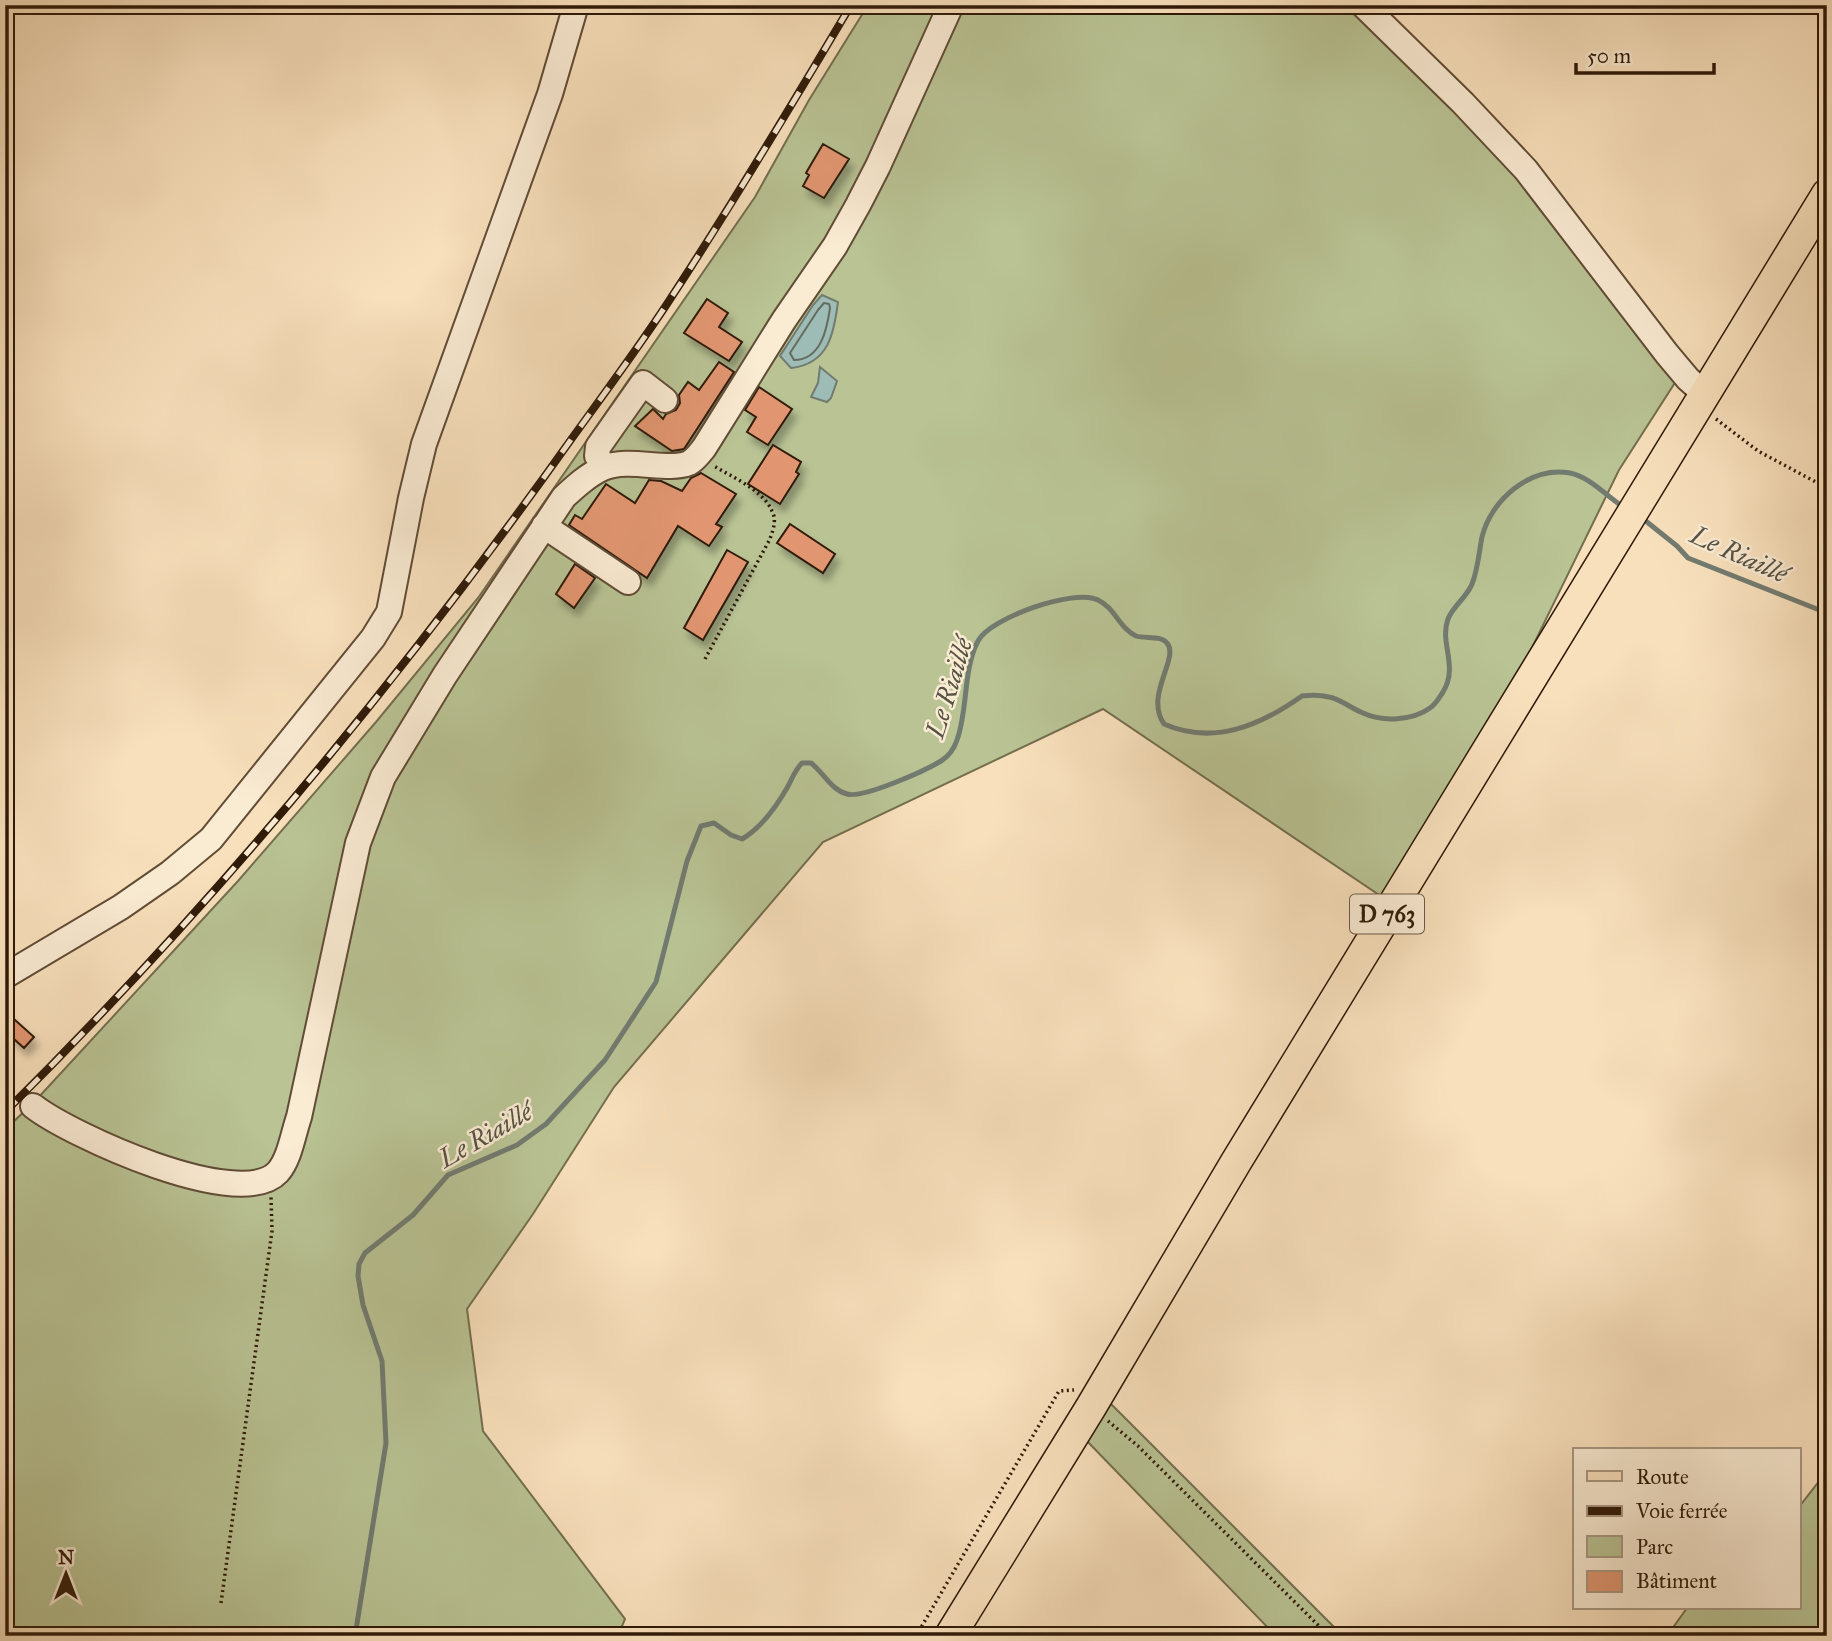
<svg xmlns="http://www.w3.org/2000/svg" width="1832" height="1641" viewBox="0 0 1832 1641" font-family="'IM FELL Great Primer',serif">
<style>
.green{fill:#b9c394;stroke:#746e4e;stroke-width:2}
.water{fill:#9ebcb6;stroke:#727b70;stroke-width:2}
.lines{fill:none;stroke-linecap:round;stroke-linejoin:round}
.shore{stroke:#666b5f;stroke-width:2}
.stream{stroke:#727b70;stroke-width:5}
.building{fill:#e19671;stroke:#2f1a08;stroke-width:2;filter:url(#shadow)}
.minor-casing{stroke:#614c35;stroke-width:28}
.major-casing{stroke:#2f1a08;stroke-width:33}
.path{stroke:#2f1a08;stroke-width:3.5;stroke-dasharray:2 3.5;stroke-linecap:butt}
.minor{stroke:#faebd3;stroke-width:24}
.major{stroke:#f8e0bc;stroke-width:30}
.rail-casing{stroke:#2f1a08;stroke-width:8}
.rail{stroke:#faebd3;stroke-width:5;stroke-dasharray:16;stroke-linecap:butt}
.labels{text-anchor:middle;stroke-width:5;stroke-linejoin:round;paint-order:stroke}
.shield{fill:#faebd3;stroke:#6c5945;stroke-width:2}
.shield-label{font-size:23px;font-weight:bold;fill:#2f1a08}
.water-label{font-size:26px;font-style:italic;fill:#565345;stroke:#faebd3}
</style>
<defs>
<filter id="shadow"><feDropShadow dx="4.5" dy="8" stdDeviation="3.5" flood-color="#0004"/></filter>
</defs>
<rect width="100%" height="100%" fill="#f8e0bc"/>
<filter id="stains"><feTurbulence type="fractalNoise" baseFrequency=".00286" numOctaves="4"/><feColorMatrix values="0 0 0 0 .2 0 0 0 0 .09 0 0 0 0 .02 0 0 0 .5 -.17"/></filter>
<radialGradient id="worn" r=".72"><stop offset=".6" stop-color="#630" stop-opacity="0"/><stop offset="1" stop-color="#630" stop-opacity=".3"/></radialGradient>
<!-- green -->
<path class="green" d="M868,5H1350L1487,128L1685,367L1619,470L1403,911L1103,709L823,842L614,1087L533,1214L467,1309L483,1431L625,1619L618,1636H5V1130L37,1099L238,881L376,722L478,598L755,197L809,100Z
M1107,1400L1343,1636H1276L1085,1439Z
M1827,1471V1636H1667L1687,1608H1799V1507Z"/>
<!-- water -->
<path class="water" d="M822,295L838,302C834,333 829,364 791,368L780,356L813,305Z
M820,367L837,381L831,398L827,402L811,397L818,383Z"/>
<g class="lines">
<!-- shore -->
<path class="shore" d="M824,303L829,304L830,308C827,329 821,360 794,360L790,353L818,310Z"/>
<!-- stream -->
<path class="stream" d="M1642,518L1677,546L1688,558L1827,613
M355,1636L386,1443L382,1361L363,1305L358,1276L359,1264L365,1253L413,1215L448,1175L517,1145L546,1124L605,1060L656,982L687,861L701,826L714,823L731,835L742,839C761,828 776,807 787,788C792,779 795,770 802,763H811C823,772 831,790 847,794C863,799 926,770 941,761C949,756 954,749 957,740C968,710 963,669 978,641C990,618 1074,588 1098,600C1115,608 1120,629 1136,636C1145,639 1161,635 1167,643C1180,658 1144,695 1164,724C1214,746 1261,725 1302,696C1311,695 1321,695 1329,697C1341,699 1352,709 1363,713C1382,722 1412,721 1430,708C1436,704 1439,698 1443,692C1459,666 1439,643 1448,619C1453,606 1467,597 1472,584C1478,569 1479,552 1482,537C1491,500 1530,466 1570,473C1587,476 1605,494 1619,504"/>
</g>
<!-- building -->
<path class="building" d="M823,144L849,159L824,198L803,186L809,175L806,173Z
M707,299L728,313L719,327L742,342L729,361L684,333Z
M719,362L734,372L684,449L672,451L635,426L653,409L663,419L666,414L676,410L680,403L679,395L688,382L699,390Z
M759,387L792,409L768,445L747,432L756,417L745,410Z
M773,445L801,462L796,472L799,474L780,504L748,484Z
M701,473L736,494L716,524L722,527L709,546L678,526L647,578L569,525L575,515L582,519L606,484L635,503L649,480L661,481L682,491L691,478Z
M790,524L835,554L823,573L777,543Z
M727,550L748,562L703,640L684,628Z
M575,564L595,578L574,608L556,594Z
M5,1011L34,1037L24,1048L5,1031Z"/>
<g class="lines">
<!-- minor casing -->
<g class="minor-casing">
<path id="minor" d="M1363,5L1463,103L1526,170L1667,354L1688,379L1705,394
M605,467L597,456L598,447L643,383L665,400
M544,526L628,582
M5,976L121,907L170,873L211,839L373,638L389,612L411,498L424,444L550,94L576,5
M33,1106C70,1135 240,1213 278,1172C290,1158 293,1134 299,1117L358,843L383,777L445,675L564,497C576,486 588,475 603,468C630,457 667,472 689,463C695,460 700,453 704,448L784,320L835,246L858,205L878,166L951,5"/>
</g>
<!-- major casing -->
<g class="major-casing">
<path id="major" d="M950,1636L1091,1407L1236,1162L1827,194"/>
</g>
<!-- path -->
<path class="path" d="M1716,419L1758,451L1827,488
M705,659L770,539C773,530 777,520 772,511C763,490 732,477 714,466
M1108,1421L1138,1446L1329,1636
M221,1603L272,1231L271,1197
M916,1636L1059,1391L1074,1390"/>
<!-- minor -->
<use href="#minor" class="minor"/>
<!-- major -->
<use href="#major" class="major"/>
<!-- rail casing -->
<g class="rail-casing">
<path id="rail" d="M5,1112C213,906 400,680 570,441C601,398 633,355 663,310C729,210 790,108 851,5"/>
</g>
<!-- rail -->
<use href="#rail" class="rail"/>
</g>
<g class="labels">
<!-- shield labels -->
<rect class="shield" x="1350" y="894.5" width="74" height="39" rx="5"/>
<g class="shield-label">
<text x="1387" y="922">D 763</text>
</g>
<!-- water labels -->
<g class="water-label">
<text transform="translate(1739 554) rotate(24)" y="9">Le Riaillé</text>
<text transform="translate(949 688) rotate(-73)" y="9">Le Riaillé</text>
<text transform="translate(485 1135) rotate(-30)" y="9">Le Riaillé</text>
</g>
</g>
<!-- margin -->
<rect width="1832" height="1641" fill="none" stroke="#f8e0bc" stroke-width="28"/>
<rect x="7" y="7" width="1818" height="1627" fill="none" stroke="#2f1a08" stroke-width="3.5"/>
<rect x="14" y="14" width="1804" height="1613" fill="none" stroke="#2f1a08" stroke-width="2"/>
<!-- legend -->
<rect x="1573" y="1448" width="228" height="161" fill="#faebd3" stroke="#a99782" stroke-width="2"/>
<rect x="1587" y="1471" width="35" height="10" fill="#f8e0bc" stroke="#a99782" stroke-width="2"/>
<text x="1636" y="1484" font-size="21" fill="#2f1a08">Route</text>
<rect x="1587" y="1506" width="35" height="10" fill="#2f1a08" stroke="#a99782" stroke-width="2"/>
<text x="1636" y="1518" font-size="21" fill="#2f1a08">Voie ferrée</text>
<rect x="1587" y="1536" width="35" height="21" fill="#b9c394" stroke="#a99782" stroke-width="2"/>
<text x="1636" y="1554" font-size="21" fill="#2f1a08">Parc</text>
<rect x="1587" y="1571" width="35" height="21" fill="#e19671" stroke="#a99782" stroke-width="2"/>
<text x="1636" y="1588" font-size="21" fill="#2f1a08">Bâtiment</text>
<!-- north arrow -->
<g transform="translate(66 1574)" stroke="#faebd3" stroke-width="5" paint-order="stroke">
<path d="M0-5L12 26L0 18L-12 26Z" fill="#2f1a08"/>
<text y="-10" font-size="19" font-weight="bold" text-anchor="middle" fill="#2f1a08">N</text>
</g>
<!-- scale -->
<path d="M1576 63v10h138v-10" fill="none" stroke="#2f1a08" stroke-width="3.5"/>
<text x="1587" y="63" font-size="21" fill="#2f1a08" stroke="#faebd3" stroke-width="5" paint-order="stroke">50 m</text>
<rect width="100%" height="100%" filter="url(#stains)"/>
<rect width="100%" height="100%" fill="url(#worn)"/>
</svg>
